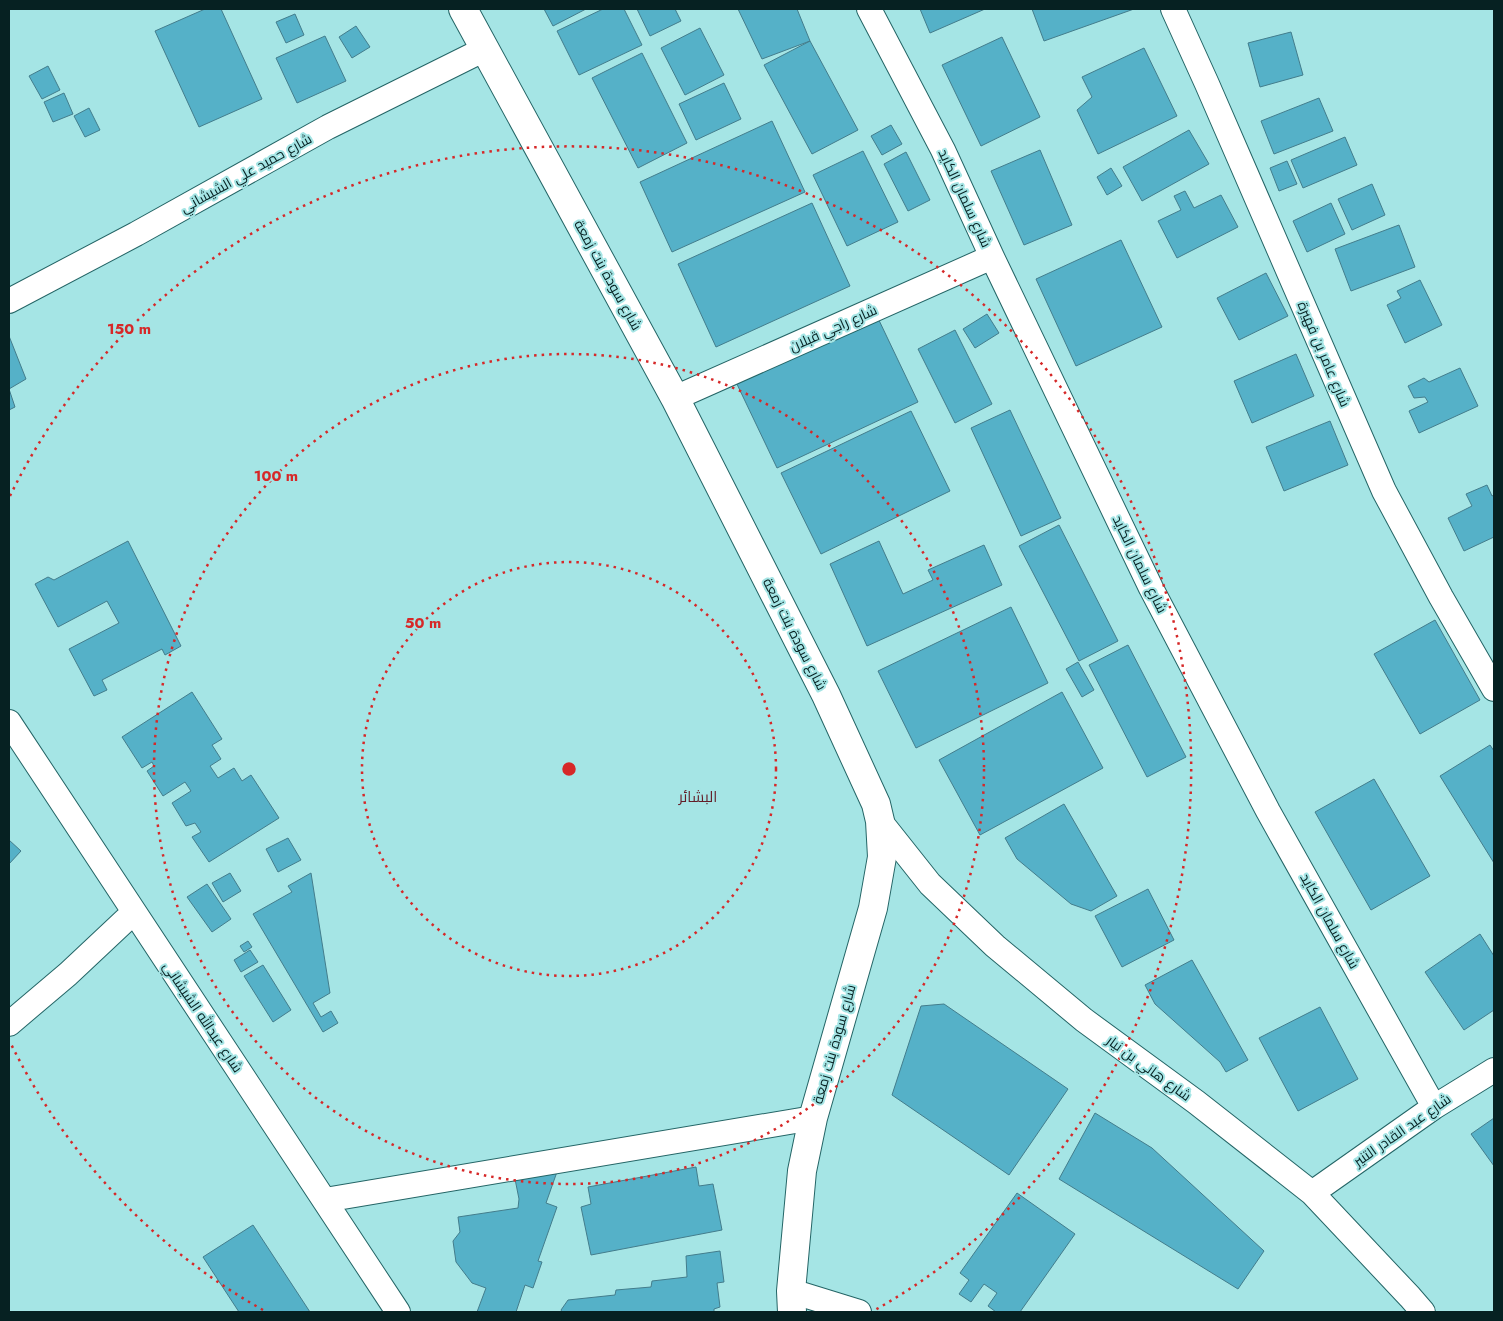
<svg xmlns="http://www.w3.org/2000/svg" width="1503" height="1321" viewBox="0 0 1503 1321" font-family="Jost,Cairo,sans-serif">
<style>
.building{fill:#55b1c8;stroke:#437d8c}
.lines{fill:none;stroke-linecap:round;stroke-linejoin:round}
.street-casing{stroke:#246566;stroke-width:26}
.secondary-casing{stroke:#246566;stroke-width:30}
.street{stroke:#fff;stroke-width:24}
.secondary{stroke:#fff;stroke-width:28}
.ring{fill:none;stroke:#d62828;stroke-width:2.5;stroke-dasharray:2.5 5}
.labels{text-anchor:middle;stroke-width:4;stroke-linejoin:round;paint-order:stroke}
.street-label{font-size:14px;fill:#062122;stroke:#a5e5e5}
.neighbourhood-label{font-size:15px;fill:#631d27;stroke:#a5e5e5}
.centre{fill:#d62828;stroke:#a5e5e5;stroke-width:2.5}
.ring-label{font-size:15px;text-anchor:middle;font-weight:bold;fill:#d62828;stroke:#a5e5e5;stroke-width:4;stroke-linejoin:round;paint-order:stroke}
</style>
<rect width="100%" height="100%" fill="#a5e5e5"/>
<!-- building -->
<path class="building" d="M205,9H221L262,99L199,127L155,31Z
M544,9H586L553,26Z
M603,9H624L642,45L579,75L557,31Z
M637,9H675L681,21L650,36Z
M738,9H797L810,41L762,59Z
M920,9H985L930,33Z
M1032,9H1134L1044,41Z
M295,14L304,35L286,43L276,22Z
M356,26L370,47L352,58L339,37Z
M700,28L724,75L685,95L661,48Z
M1291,32L1303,75L1260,87L1248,43Z
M325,36L346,81L297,103L276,58Z
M1002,37L1040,117L981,146L942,65Z
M810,41L858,130L812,154L764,65Z
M1144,48L1177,116L1098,154L1077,110L1092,97L1082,77Z
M642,53L687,143L638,168L592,78Z
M48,66L60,90L42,99L29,76Z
M724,83L741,119L696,140L679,104Z
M64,93L73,114L53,122L44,102Z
M1319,98L1333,131L1274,154L1261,121Z
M89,108L100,130L85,137L74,116Z
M772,121L805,192L672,252L640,182Z
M891,125L902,144L882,155L871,136Z
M1189,130L1209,164L1142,201L1123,167Z
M1345,137L1357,165L1303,188L1291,160Z
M1040,150L1072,225L1024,245L991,171Z
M863,151L898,222L847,246L813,175Z
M906,152L930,200L908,211L884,164Z
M1287,161L1297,184L1279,191L1270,168Z
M1111,168L1122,186L1107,195L1097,177Z
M1372,184L1385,215L1352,230L1338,199Z
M1185,191L1194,208L1221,195L1238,227L1177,258L1158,221L1181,210L1174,196Z
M812,203L850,286L716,347L678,264Z
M1331,203L1345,234L1307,252L1293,221Z
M1399,225L1415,267L1351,291L1335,249Z
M1121,240L1162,327L1076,366L1036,279Z
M1266,273L1288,316L1239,340L1217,298Z
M1420,280L1442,325L1405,343L1387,305L1401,298L1397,291Z
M876,314L918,402L777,468L735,380Z
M987,314L999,333L975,348L963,329Z
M955,330L992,404L955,423L918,349Z
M9,336L26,379L9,389L15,407L9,410Z
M1296,354L1314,396L1252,423L1234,381Z
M1460,368L1478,406L1419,433L1409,411L1428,402L1425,397L1414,398L1408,386L1424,378L1429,382Z
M1010,410L1061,518L1021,536L971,428Z
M911,411L950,491L821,554L781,473Z
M1330,421L1348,465L1284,491L1266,447Z
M1487,485L1492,496L1494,495V537L1464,551L1448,518L1472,506L1466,494Z
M1059,525L1118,641L1079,661L1019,546Z
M128,541L181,646L165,655L162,649L102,680L107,690L94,696L69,649L119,623L107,601L58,627L35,584L48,577L54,580Z
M879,541L903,594L933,580L928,570L984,545L1002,585L867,646L830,564Z
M1011,607L1048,683L916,748L878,671Z
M1435,620L1480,700L1420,734L1374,654Z
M1128,645L1186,757L1147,777L1089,665Z
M1078,662L1094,690L1082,697L1066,669Z
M192,692L222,739L212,745L221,759L210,766L218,778L234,768L242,781L251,775L279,818L209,862L192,837L201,832L195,823L186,826L172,803L191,791L185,782L163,796L147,771L154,766L152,762L142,768L122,737Z
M1062,692L1103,768L980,835L939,760Z
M1490,745L1494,751V863L1440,776Z
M1374,779L1430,876L1371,910L1315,812Z
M1064,804L1117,896L1091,911L1071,904L1017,859L1005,838Z
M288,838L301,860L278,872L266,849Z
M9,840L21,851L9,864Z
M230,873L241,891L223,902L212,883Z
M311,873L330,993L313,1003L321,1017L331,1011L338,1023L323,1032L253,914L292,892L288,886Z
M207,884L231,919L212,932L187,897Z
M1148,889L1174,940L1122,967L1095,916Z
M1480,934L1494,956V1010L1464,1030L1425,972Z
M248,941L252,947L244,952L240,946Z
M250,950L258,962L241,972L234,960Z
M1192,960L1248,1060L1226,1072L1220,1062L1155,1004L1145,985Z
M263,965L291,1010L273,1022L244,976Z
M944,1004L1068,1089L1009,1175L892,1095L921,1006Z
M1320,1007L1358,1079L1298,1111L1259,1038Z
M1095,1113L1152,1148L1264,1251L1238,1289L1059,1179Z
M1494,1118V1166L1471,1134Z
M696,1167L699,1186L713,1184L722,1230L591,1255L581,1207L591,1204L588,1187Z
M558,1169L546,1203L557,1207L538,1261L542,1262L533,1288L525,1285L516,1312H477L486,1288L472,1283L456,1262L453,1241L460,1232L458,1217L518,1208L519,1199L515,1179Z
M1017,1193L1075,1234L1020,1312H996L988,1306L997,1293L984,1284L971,1302L959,1294L969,1280L960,1273Z
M253,1225L310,1312H239L203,1257Z
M720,1251L724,1282L717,1283L720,1307L714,1309V1312H562L561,1310L568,1300L615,1295L616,1290L651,1287L652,1281L687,1277L686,1256Z"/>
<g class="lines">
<!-- street casing -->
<g class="street-casing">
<path id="street" d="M869,9L943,150L992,257L1151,588L1268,811L1434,1107
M1173,9L1207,84L1384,491L1441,597L1494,689
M9,301L136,234L328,127L485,49
M675,398L992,257
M9,722L398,1312
M880,821L930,884L995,946L1084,1020L1196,1102L1312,1193L1410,1297L1423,1312
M9,1024L68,974L134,912
M1312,1193L1434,1107L1494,1070
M325,1200L813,1118
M791,1291L859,1312"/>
</g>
<!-- secondary casing -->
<g class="secondary-casing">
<path id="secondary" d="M463,9L675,398L826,695L876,804L880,821L882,857L873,908L813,1118L802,1171L791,1291L792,1312"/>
</g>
<!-- street -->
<use href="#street" class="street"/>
<!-- secondary -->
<use href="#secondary" class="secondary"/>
</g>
<!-- distance rings -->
<g class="ring">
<circle cx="569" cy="769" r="207"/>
<circle cx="569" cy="769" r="415"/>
<path d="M263 1310A622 622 0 0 1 10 1042M10 496A622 622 0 1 1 875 1310"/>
</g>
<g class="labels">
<!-- street labels -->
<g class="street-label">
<text transform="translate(246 173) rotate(-29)" y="5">شارع حميد علي الشيشاني</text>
<text transform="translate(965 198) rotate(65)" y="5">شارع سلمان الكايد</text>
<text transform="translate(608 275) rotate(61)" y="5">شارع سودة بنت زمعة</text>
<text transform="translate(833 328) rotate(-24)" y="5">شارع راجي قبلان</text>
<text transform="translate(1324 354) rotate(67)" y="5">شارع عامر بن فهيرة</text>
<text transform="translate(1140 564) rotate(64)" y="5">شارع سلمان الكايد</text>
<text transform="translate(795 634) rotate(63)" y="5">شارع سودة بنت زمعة</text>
<text transform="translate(1330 921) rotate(61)" y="5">شارع سلمان الكايد</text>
<text transform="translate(203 1017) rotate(56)" y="5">شارع عبدالله الشيشاني</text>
<text transform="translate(834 1044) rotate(-74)" y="5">شارع سودة بنت زمعة</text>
<text transform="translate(1149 1068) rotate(36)" y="5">شارع هاني بن نيار</text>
<text transform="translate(1402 1130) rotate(-35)" y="5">شارع عبد القادر التنير</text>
</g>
<!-- neighbourhood labels -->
<g class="neighbourhood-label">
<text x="698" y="802">البشائر</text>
</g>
</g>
<circle cx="569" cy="769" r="8" class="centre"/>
<g class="ring-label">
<text x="129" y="334">150 m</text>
<text x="276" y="481">100 m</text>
<text x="423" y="628">50 m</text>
</g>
<!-- border -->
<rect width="1503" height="1321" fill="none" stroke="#062122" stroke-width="20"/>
</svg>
